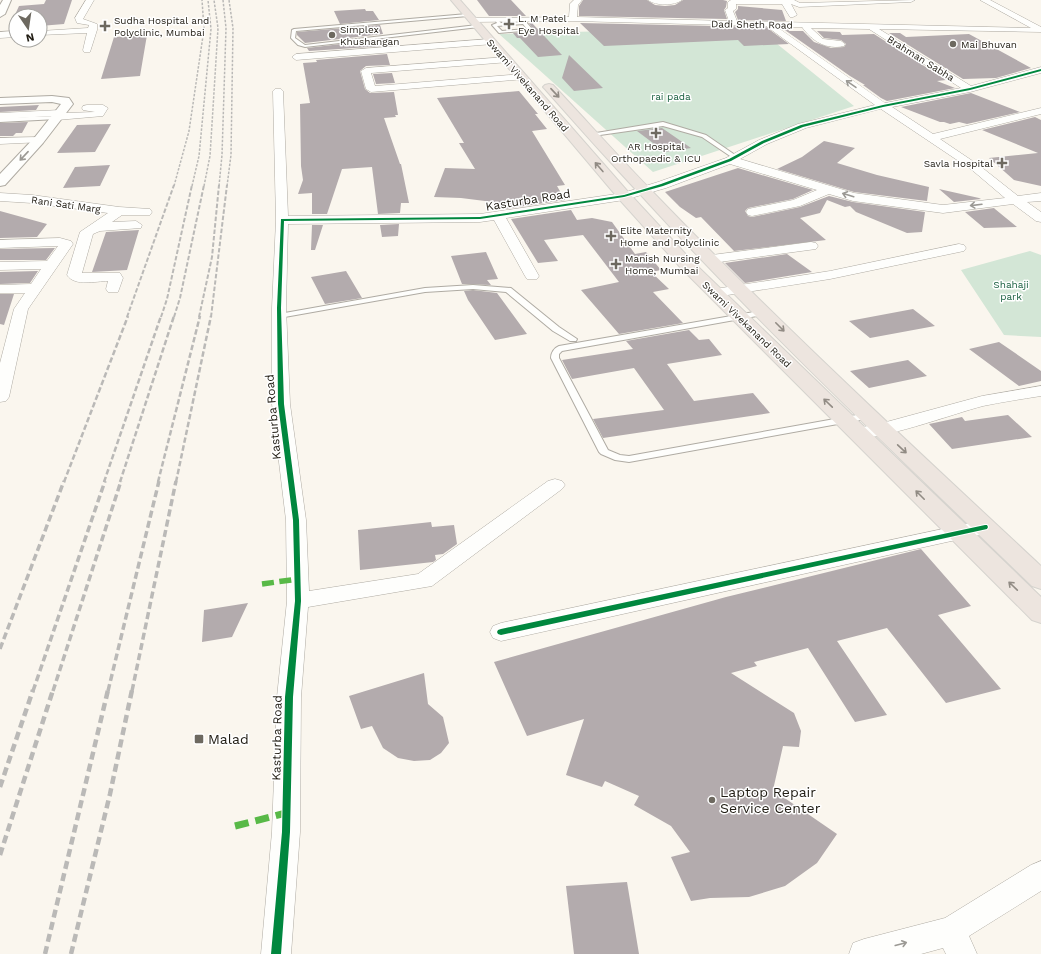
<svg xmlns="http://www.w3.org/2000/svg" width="1041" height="954" viewBox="0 0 1041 954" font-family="'Work Sans',sans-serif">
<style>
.green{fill:#d3e6d6}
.building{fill:#b3abad}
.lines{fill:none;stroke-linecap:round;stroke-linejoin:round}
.lane-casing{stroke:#afaba3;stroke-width:2}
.street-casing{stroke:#afaba3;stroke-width:1}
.secondary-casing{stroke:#afaba3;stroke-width:2}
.primary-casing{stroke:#d5d3ce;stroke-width:2}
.lane{fill:#fefefc;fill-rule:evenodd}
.street{fill:#fefefc;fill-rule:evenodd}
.secondary{fill:#fefefc;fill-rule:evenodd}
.primary{fill:#ede5df;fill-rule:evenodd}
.rail-far4{stroke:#bab9b7;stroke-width:1.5;stroke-dasharray:2.5 1.5;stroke-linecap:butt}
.rail-far3{stroke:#bab9b7;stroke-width:2;stroke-dasharray:4.5 2;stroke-linecap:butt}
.rail-far2{stroke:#bab9b7;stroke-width:2.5;stroke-dasharray:5.5 2.5;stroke-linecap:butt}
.rail-far1{stroke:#bab9b7;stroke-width:3.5;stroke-dasharray:7 3.5;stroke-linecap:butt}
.rail{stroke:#bab9b7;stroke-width:4.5;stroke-dasharray:8 4.5;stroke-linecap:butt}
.quiet-far1{stroke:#58b947;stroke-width:5.5;stroke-dasharray:12 5.5;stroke-linecap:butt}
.quiet{stroke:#58b947;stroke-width:7;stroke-dasharray:14 7;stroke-linecap:butt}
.cycleway-casing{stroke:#fff;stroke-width:2}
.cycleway{fill:#00873e;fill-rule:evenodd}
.oneway{stroke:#9b9994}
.oneway2{stroke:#918b84}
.poi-dot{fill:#6d6960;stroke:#fff;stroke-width:1.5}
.labels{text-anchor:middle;stroke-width:3;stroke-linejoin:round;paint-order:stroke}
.far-poi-label{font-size:10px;fill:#211d14;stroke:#fff;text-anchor:start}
.far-street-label{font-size:10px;fill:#211d14;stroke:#fff}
.far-park-label{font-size:10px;fill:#165d3d;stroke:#fff}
.street-label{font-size:12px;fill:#211d14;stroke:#fff}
.near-poi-label{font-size:14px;fill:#211d14;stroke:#fff;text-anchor:start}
</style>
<rect width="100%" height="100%" fill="#faf6ee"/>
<!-- green -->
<path class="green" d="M756,27L854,106L653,172L499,34Z
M1030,251L1041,255V337L1004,335L961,270Z"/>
<!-- building -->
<path class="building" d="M46,0H72L64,24L40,26V16H16V27L9,28L19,6L44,4Z
M477,0H511L526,16H489Z
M583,0H647L655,5L665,6L675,5L683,0H723L727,1L726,7L724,10L727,19L579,16V6Z
M738,6L782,10L786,21L738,20L735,12L738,9Z
M365,9L366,11H373L379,20L340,24L334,11Z
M529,23H532L562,55L538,57L520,38H517L513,33L534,31Z
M580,23L766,27L789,44L744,46L738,40L604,46Z
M380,25L383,34L305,43L297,35V32Z
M782,28H788L789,31H803L814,42L831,48L844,47L846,44L841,40L824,38L817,31L840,32L842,35L874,34L946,80L937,81L955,88L887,101L881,98L863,85H865L850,76Z
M889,33H900L906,37L969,34L1031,68L996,78L963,79Z
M147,35L140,76L101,79L114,37Z
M384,39L385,46L309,51L307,48Z
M387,54L390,65L366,66L360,71L365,89L370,93L394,92L398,115H395L396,117L384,118L400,164H401L409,203H401L400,213L378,214L372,167L342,169L327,214H312V193L298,194L303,180L301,166L300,104L310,103L303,63L317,62L316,60Z
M569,55L603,88L574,91L562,78Z
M392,73L395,83L376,84L373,74Z
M519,91L538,114H535L547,129L532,131L565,185L557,186L565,200L505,209L501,203L461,198L434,197L445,168L475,169L459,143H464L437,98Z
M971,93L1020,112L967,124L959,122L950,124L944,122H940L901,107Z
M39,105L36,110L0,112V107Z
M1035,117L1041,120V186L1014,180L989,158L1038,153L982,130Z
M28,122L22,133H16L13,136H0V123Z
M111,124L95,152L57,153L77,125Z
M662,128L691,148L665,152L637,131Z
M824,141L855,148L837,163L877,175L929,187L927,201L854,192L777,169L802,157Z
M110,165L100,186L63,188L75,167Z
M738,168L813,190L793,199L748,208L745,211L748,216L752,217L800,207L829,196L853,202L925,212L922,232L907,233L856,212L850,206L845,207L827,200L820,213L800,218L826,240L734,251L701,217L696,218L680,207L665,192Z
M939,189L979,198L981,199L954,202Z
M994,208L995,209L1017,227L984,228L965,212Z
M571,210L577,220L592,218L612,222L635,254L646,252L661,270L651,272L669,289L653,292L683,323L619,334L581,290L619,282L583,235L544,240L558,261L538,263L511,219Z
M0,211L47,224L37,237L0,238Z
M399,224L398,236L382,237L380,225Z
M312,225H323L315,250H311Z
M139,230L127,270L92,272L106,232Z
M55,248L46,260H0V249Z
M486,252L498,279L487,280L491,285L462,284L451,256Z
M787,254L812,272L745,283L725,263Z
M0,271V272L38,271L30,283L0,284Z
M346,271L362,298L325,304L311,277Z
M473,290L497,293L527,334L495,340L468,300L464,291Z
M0,294H14L4,325L0,324Z
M913,309L935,326L870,338L849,321Z
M689,330L699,340L709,339L722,355L667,364L694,401L753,393L770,413L603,438L593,419L664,410L634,368L572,379L562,360L633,349L626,341Z
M999,342L1041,371V381L1019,386L969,349Z
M908,360L927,376L869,388L850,371Z
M1008,415L1032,437L952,449L929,424L962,417L965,421Z
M431,522L432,527L454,525L457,544L443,554L435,555L436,560L433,562L360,570L358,530Z
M921,549L971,606L938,615L1001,689L946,703L887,628L837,641L887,715L855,722L808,648L754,662L757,666L731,673L794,713L801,731L799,747L783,746L773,790L837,834L817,863L785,886L749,897L710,898L691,901L671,857L690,852L671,826L634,805L639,796L605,781L602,787L566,775L584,719L527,736L494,662L726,597Z
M248,603L232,637L202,642L204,610Z
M424,673L428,704L443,717L449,743L441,753L430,760L414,761L398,758L383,748L372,726L361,729L349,696Z
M627,882L639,954H574L566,886Z"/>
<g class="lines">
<!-- lane casing -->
<g class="lane-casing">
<path id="lane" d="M467,14L468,16L296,31L295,38L305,45L477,25L479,27L305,47L298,45L291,38L292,30L294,29Z
M497,19L501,23L526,22L533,30L499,33L492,25L497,23L495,20ZM523,24L527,29L502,31L497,26Z
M59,116L60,117L57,119L0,122V118Z
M663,122L706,135L738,157L733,158L702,137L663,126L593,136L590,134Z
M473,285L511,288L559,327L577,339L576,341H570L553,331L506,292L473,289L425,292L279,318L275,316L279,314L425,288Z
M765,310L769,312L768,314L562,351L559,354V358L608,450L620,455L629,456L868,413L871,414L873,416L871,418L629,462L615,460L601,454L599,452L551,358C551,353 554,348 559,346Z"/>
</g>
<!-- street casing -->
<g class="street-casing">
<path id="street" d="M86,0H94L83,19L97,24V30L90,52H84L83,50L87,33L40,35V31L88,28L89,25L77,23L75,18Z
M574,0H582L578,5L577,17L729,21L725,10L728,8V2L731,0H794L800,3L915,0L911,2L799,7L791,4L797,15L793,17H790L782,4H736V9L733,11L737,21L1031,28L980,0H990L1041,27V32L879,29L971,86L1041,67V73L970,92L892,107L933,134L1041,108V114L940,139L980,166L1018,196L1041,193V201L1027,202L1041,212V222L1036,221L1013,204L943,213L853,201L829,194L800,206L752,216L748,215L746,212L748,209L793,200L817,190L730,164L666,188L624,200L506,218L539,276L537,279H527L525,276L494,220L480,222L288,224L286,308L290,404L306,520L309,591L418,574L548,481L555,479L562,481L565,485L562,489L432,586L308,607L301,697L300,832L291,954H261L272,832L277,697L287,601L286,520L272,404V308L276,220L273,91L275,89H281L283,91L288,216L480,214L623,193L658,182L726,158L759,140L798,124L875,105L766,26L573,21L472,22L468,20L472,18L569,17L570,4ZM777,27H802C812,41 826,50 844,46L845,44L841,41L823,39L811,28L869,29L961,88L885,103ZM881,109L972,170L1005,198L943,205L854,193L740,159L767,144L806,128Z
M648,0H682C674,6 656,6 648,0Z
M16,31V37L0,38V32Z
M490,39L494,42L493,44L296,60L292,57L296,54Z
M506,57L509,58V62L371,73L375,86L522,74L525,75V79L371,92L366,89L361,71L366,68Z
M87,105H103L108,108L103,116L57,120L53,119L52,116L0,119V113L60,110L64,111L65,113L95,112L83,110L82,108L83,106Z
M39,137L43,138L44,140L43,142L0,144V138Z
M0,193L32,195L119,207L150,209L152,212L150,215H122L112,222L136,221L142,225L141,228L100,231L93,234L82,273H120L123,278L118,292H108L106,289L108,281C96,281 75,287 67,275L80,232L108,213L32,203L0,201Z
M60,238L71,241L73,244L28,309L9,397L6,401L0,402V363L14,309L25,293H0V285L31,284L41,269L0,270V262L47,261L58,246L0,248V240Z
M811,242L816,243L818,246L816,249L712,263L707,262L705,259L707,256L712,255Z
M959,244L964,245L966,248L964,251L830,279L715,297L710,296L708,293L710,290L715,289L830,271Z
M1041,386V396C1022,399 1002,402 983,406C955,413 875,443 852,437L849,433L852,429L879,424L982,396Z
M985,520L992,522L995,527L992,532L501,641L493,638L490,632L493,626L501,623Z
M1041,861V891L969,936L977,954H946L943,948L921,954H849L853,943L864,939L945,918L1031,865Z"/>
</g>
<!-- secondary casing -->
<g class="secondary-casing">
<path id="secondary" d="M3,0H11L5,14L0,17V5Z
M52,96L69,98L73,104L43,143L5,185L0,186V174L35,137L61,104L52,102L0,104V98Z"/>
</g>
<!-- primary casing -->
<g class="primary-casing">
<path id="primary" d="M451,0H460L629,193L692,261L1041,597V623L1032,620L680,267L619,199Z
M549,84L553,85C585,119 616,154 649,188C775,319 908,442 1041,566V589L1032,586C899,457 764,330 639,193C607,159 576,124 545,89L543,87L545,85Z"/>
</g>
<!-- lane -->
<use href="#lane" class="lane"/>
<!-- street -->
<use href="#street" class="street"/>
<!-- secondary -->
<use href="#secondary" class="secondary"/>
<!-- primary -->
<use href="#primary" class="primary"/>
<!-- rail-far4 -->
<path class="rail-far4" d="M174,186L189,131L204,29L202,0
M192,186L199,156L211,29L208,0
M204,186L210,156L218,28L214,0
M219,186L222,155L226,28L223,0
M227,186L231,155L233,28L229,0"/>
<!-- rail-far3 -->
<path class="rail-far3" d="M127,317L174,185
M161,317L167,299L192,185
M174,317L180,298L204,185
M199,317L212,257L219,185
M211,317L227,185"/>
<!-- rail-far2 -->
<path class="rail-far2" d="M64,482L128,316
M104,482L161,316
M120,482L174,316
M158,482L200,316
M176,482L211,316"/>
<!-- rail-far1 -->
<path class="rail-far1" d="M0,649L64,481
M33,691L105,481
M53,691L121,481
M108,691L159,481
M132,691L176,481"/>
<!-- rail -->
<path class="rail" d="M0,787L33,690
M0,855L53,690
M45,954L108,690
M71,954L110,794L132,690"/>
<!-- quiet-far1 -->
<path class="quiet-far1" d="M262,584L298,579"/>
<!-- quiet -->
<path class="quiet" d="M235,826L286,813"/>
<!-- cycleway casing -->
<g class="cycleway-casing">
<path id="cycleway" d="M1041,69V71L970,90L883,107L803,127L764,143L731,161L663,186L624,197L480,219L284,221L281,308L284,404L299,520L301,601L293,697L290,832L281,954H271L282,832L285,697L295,601L293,520L278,404L277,308L281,219L480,217L624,195L661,184L729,159L762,141L801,125L883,105L970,88Z
M985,525H987L988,527L987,529L501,635L498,634L497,632L498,630L501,629Z"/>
</g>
<!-- cycleway -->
<use href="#cycleway" class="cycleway"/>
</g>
<!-- one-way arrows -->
<defs><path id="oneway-shaft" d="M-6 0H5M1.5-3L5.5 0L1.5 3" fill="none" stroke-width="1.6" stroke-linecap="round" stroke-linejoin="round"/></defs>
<g class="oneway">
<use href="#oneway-shaft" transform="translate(851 84) rotate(-145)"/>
<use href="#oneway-shaft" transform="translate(24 156) rotate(133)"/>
<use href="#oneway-shaft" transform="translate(848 195) rotate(-163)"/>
<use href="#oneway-shaft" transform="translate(976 205) rotate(173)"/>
<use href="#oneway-shaft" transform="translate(901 944) rotate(-15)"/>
</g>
<g class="oneway2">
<use href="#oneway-shaft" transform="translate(555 93) rotate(47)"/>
<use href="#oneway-shaft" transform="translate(599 167) rotate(-131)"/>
<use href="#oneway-shaft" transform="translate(780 327) rotate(45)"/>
<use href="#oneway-shaft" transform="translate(828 403) rotate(-136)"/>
<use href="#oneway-shaft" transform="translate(902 449) rotate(43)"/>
<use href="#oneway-shaft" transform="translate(920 495) rotate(-135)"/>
<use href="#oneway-shaft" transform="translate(1013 586) rotate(-136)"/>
</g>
<!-- markers -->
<g class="poi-dot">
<path d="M507 18h4v4h4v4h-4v4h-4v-4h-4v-4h4z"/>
<path d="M103 20h4v4h4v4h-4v4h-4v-4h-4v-4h4z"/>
<circle cx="332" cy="35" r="4"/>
<circle cx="953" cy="44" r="4"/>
<path d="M654 127h4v4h4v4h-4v4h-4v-4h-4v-4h4z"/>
<path d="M1000 157h4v4h4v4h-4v4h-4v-4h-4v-4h4z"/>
<path d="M609 230h4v4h4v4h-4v4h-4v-4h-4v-4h4z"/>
<path d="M614 258h4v4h4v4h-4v4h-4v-4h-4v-4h4z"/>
<rect x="194" y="734" width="10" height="10" rx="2"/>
<circle cx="712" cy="800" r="4"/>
</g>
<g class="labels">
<!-- far-poi labels -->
<g class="far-poi-label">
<text x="518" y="22">L. M Patel<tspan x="518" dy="12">Eye Hospital</tspan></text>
<text x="114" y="24">Sudha Hospital and<tspan x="114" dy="12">Polyclinic, Mumbai</tspan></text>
<text x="340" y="33">Simplex<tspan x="340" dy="12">Khushangan</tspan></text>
<text x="961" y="48">Mai Bhuvan</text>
<text x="656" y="150" text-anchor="middle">AR Hospital<tspan x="656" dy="12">Orthopaedic &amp; ICU</tspan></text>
<text x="993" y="167" text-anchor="end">Savla Hospital</text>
<text x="620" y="234">Elite Maternity<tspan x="620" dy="12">Home and Polyclinic</tspan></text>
<text x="625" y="262">Manish Nursing<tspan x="625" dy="12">Home, Mumbai</tspan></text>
</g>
<!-- far-street labels -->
<g class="far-street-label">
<text transform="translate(752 24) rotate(1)" y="4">Dadi Sheth Road</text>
<text transform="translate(921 58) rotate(32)" y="4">Brahman Sabha</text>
<text transform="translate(528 85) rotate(49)" y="4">Swami Vivekanand Road</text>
<text transform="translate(66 204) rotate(8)" y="4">Rani Sati Marg</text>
<text transform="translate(747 324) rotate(44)" y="4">Swami Vivekanand Road</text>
</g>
<!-- far-park labels -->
<g class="far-park-label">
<text x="671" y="100">rai pada</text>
<text x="1011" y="288">Shahaji<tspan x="1011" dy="12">park</tspan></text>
</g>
<!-- street labels -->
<g class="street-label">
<text transform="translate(528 200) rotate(-9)" y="4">Kasturba Road</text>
<text transform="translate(273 417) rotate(-95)" y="4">Kasturba Road</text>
<text transform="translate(277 738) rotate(-89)" y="4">Kasturba Road</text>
</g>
<!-- near-poi labels -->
<g class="near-poi-label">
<text x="208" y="744">Malad</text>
<text x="720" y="797">Laptop Repair<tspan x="720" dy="16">Service Center</tspan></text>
</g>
</g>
<!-- north arrow -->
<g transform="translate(28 28) rotate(167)"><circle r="19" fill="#ffffff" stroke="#a6a5a1"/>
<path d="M0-3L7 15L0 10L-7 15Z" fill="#6d6960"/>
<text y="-6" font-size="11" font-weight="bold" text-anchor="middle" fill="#211d14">N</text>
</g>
</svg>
